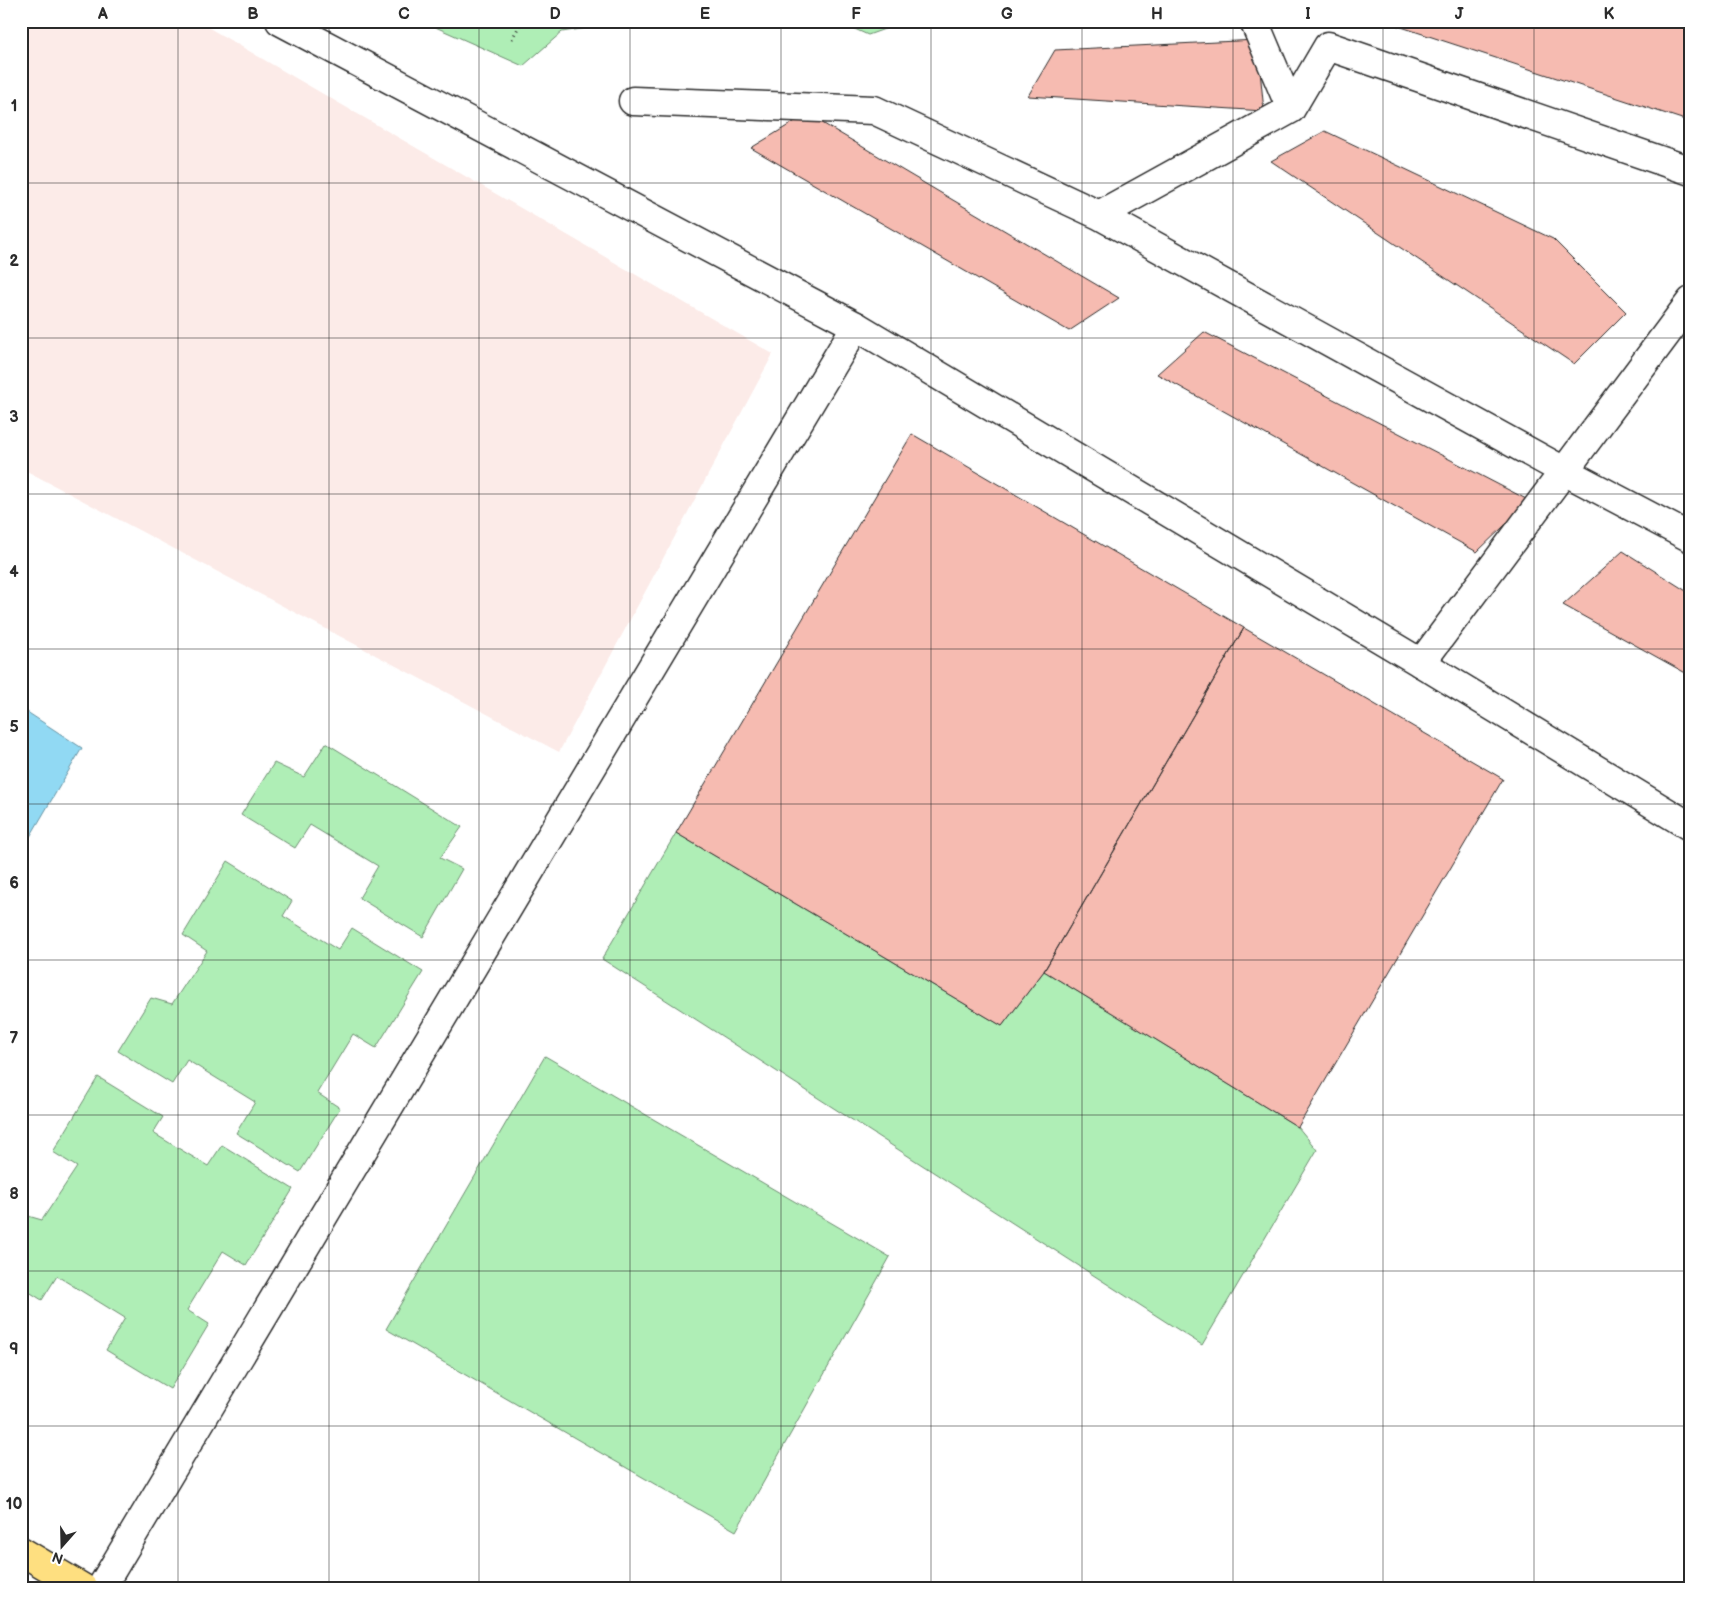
<svg xmlns="http://www.w3.org/2000/svg" width="1712" height="1609" viewBox="0 0 1712 1609" font-family="'Balsamiq Sans',sans-serif">
<style>
.built{fill:#fcebe8}
.green{fill:#afeeb6;stroke:#6d8c70}
.water{fill:#91d9f3;stroke:#6893a3}
.building{fill:#f6bbb1;stroke:#2b2b2b}
.lines{fill:none;stroke-linecap:round;stroke-linejoin:round}
.minor-casing{stroke:#2b2b2b;stroke-width:31}
.tertiary-casing{stroke:#2b2b2b;stroke-width:31}
.primary-casing{stroke:#2b2b2b;stroke-width:31}
.path{stroke:#2b2b2b;stroke-width:3;stroke-dasharray:1 4;stroke-linecap:butt}
.minor{stroke:#fff;stroke-width:28}
.tertiary{stroke:#fff;stroke-width:28}
.primary{stroke:#fedf80;stroke-width:28}
.grid{fill:none;stroke:#2b2b2b;stroke-width:1;stroke-opacity:0.55}
.neatline{fill:none;stroke:#2b2b2b;stroke-width:2}
.grid-label{font-size:16px;text-anchor:middle;font-weight:bold;fill:#2b2b2b}
</style>
<rect width="100%" height="100%" fill="#fff"/>
<filter id="ink" filterUnits="userSpaceOnUse"><feTurbulence type="fractalNoise" baseFrequency=".02" numOctaves="2"/><feDisplacementMap in="SourceGraphic" scale="10" xChannelSelector="R" yChannelSelector="G"/><feConvolveMatrix kernelMatrix="1 2 1 2 8 2 1 2 1" color-interpolation-filters="sRGB"/></filter>
<g filter="url(#ink)">
<!-- built -->
<path class="built" d="M21,21H197L773,354L559,752L21,468Z"/>
<!-- green -->
<path class="green" d="M422,21H632L562,32L523,66Z
M837,21H907L868,35Z
M326,743L462,827L440,858L462,869L423,937L359,898L378,866L310,825L295,848L241,815L274,763L304,777Z
M676,833L1002,1026L1044,971L1298,1127L1317,1150L1202,1345L602,959Z
M228,861L292,901L283,916L338,950L352,928L423,972L376,1048L353,1034L317,1093L340,1108L300,1172L236,1133L255,1102L187,1060L172,1084L118,1051L151,998L172,1004L207,951L183,935Z
M545,1056L890,1257L736,1531L386,1329Z
M98,1077L163,1117L153,1133L208,1166L222,1145L293,1189L246,1265L223,1251L187,1310L209,1324L170,1389L106,1350L125,1318L57,1276L42,1300L21,1287V1214L42,1220L77,1167L53,1152Z"/>
<!-- water -->
<path class="water" d="M21,708L82,748L21,852Z"/>
<!-- building -->
<path class="building" d="M1383,21H1691V122Z
M1257,40L1264,111L1028,96L1055,50Z
M807,114L1119,298L1069,331L751,148Z
M1325,131L1553,239L1626,312L1574,364L1271,161Z
M1204,332L1530,501L1477,552L1157,374Z
M912,434L1244,628L1044,971L1002,1026L676,833Z
M1623,551L1691,594V676L1563,605Z
M1244,628L1503,779L1298,1127L1044,971Z"/>
<g class="lines">
<!-- minor casing -->
<g class="minor-casing">
<path id="minor" d="M633,101L874,110L1099,215L1291,109L1254,21
M1291,109L1328,46L1691,171
M1099,215L1564,471L1691,538
M1421,663L1691,301
M101,1588L856,326"/>
</g>
<!-- tertiary casing -->
<g class="tertiary-casing">
<path id="tertiary" d="M280,21L856,326L1421,663L1691,827"/>
</g>
<!-- primary casing -->
<g class="primary-casing">
<path id="primary" d="M21,1551L83,1588"/>
</g>
<!-- path -->
<path class="path" d="M712,21L721,26L757,21
M512,39L522,21"/>
<!-- minor -->
<use href="#minor" class="minor"/>
<!-- tertiary -->
<use href="#tertiary" class="tertiary"/>
<!-- primary -->
<use href="#primary" class="primary"/>
</g>
</g>
<!-- grid -->
<path class="grid" d="M178,21V1588M329,21V1588M479,21V1588M630,21V1588M781,21V1588M931,21V1588M1082,21V1588M1233,21V1588M1383,21V1588M1534,21V1588M21,183H1691M21,338H1691M21,494H1691M21,649H1691M21,804H1691M21,960H1691M21,1115H1691M21,1271H1691M21,1426H1691"/>
<!-- margin -->
<rect width="1712" height="1609" fill="none" stroke="#fff" stroke-width="55"/>
<!-- north arrow -->
<g transform="translate(62 1546) rotate(200)" stroke="#ffffff" stroke-width="4" paint-order="stroke">
<path d="M0-4L9 19L0 12L-9 19Z" fill="#2b2b2b"/>
<text y="-8" font-size="14" font-weight="bold" text-anchor="middle" fill="#2b2b2b">N</text>
</g>
<rect x="28" y="28" width="1656" height="1554" class="neatline"/>
<g class="grid-label">
<text x="103" y="19">A</text>
<text x="253" y="19">B</text>
<text x="404" y="19">C</text>
<text x="555" y="19">D</text>
<text x="705" y="19">E</text>
<text x="856" y="19">F</text>
<text x="1007" y="19">G</text>
<text x="1157" y="19">H</text>
<text x="1308" y="19">I</text>
<text x="1459" y="19">J</text>
<text x="1609" y="19">K</text>
<text x="14" y="111">1</text>
<text x="14" y="266">2</text>
<text x="14" y="422">3</text>
<text x="14" y="577">4</text>
<text x="14" y="732">5</text>
<text x="14" y="888">6</text>
<text x="14" y="1043">7</text>
<text x="14" y="1199">8</text>
<text x="14" y="1354">9</text>
<text x="14" y="1509">10</text>
</g>
</svg>
